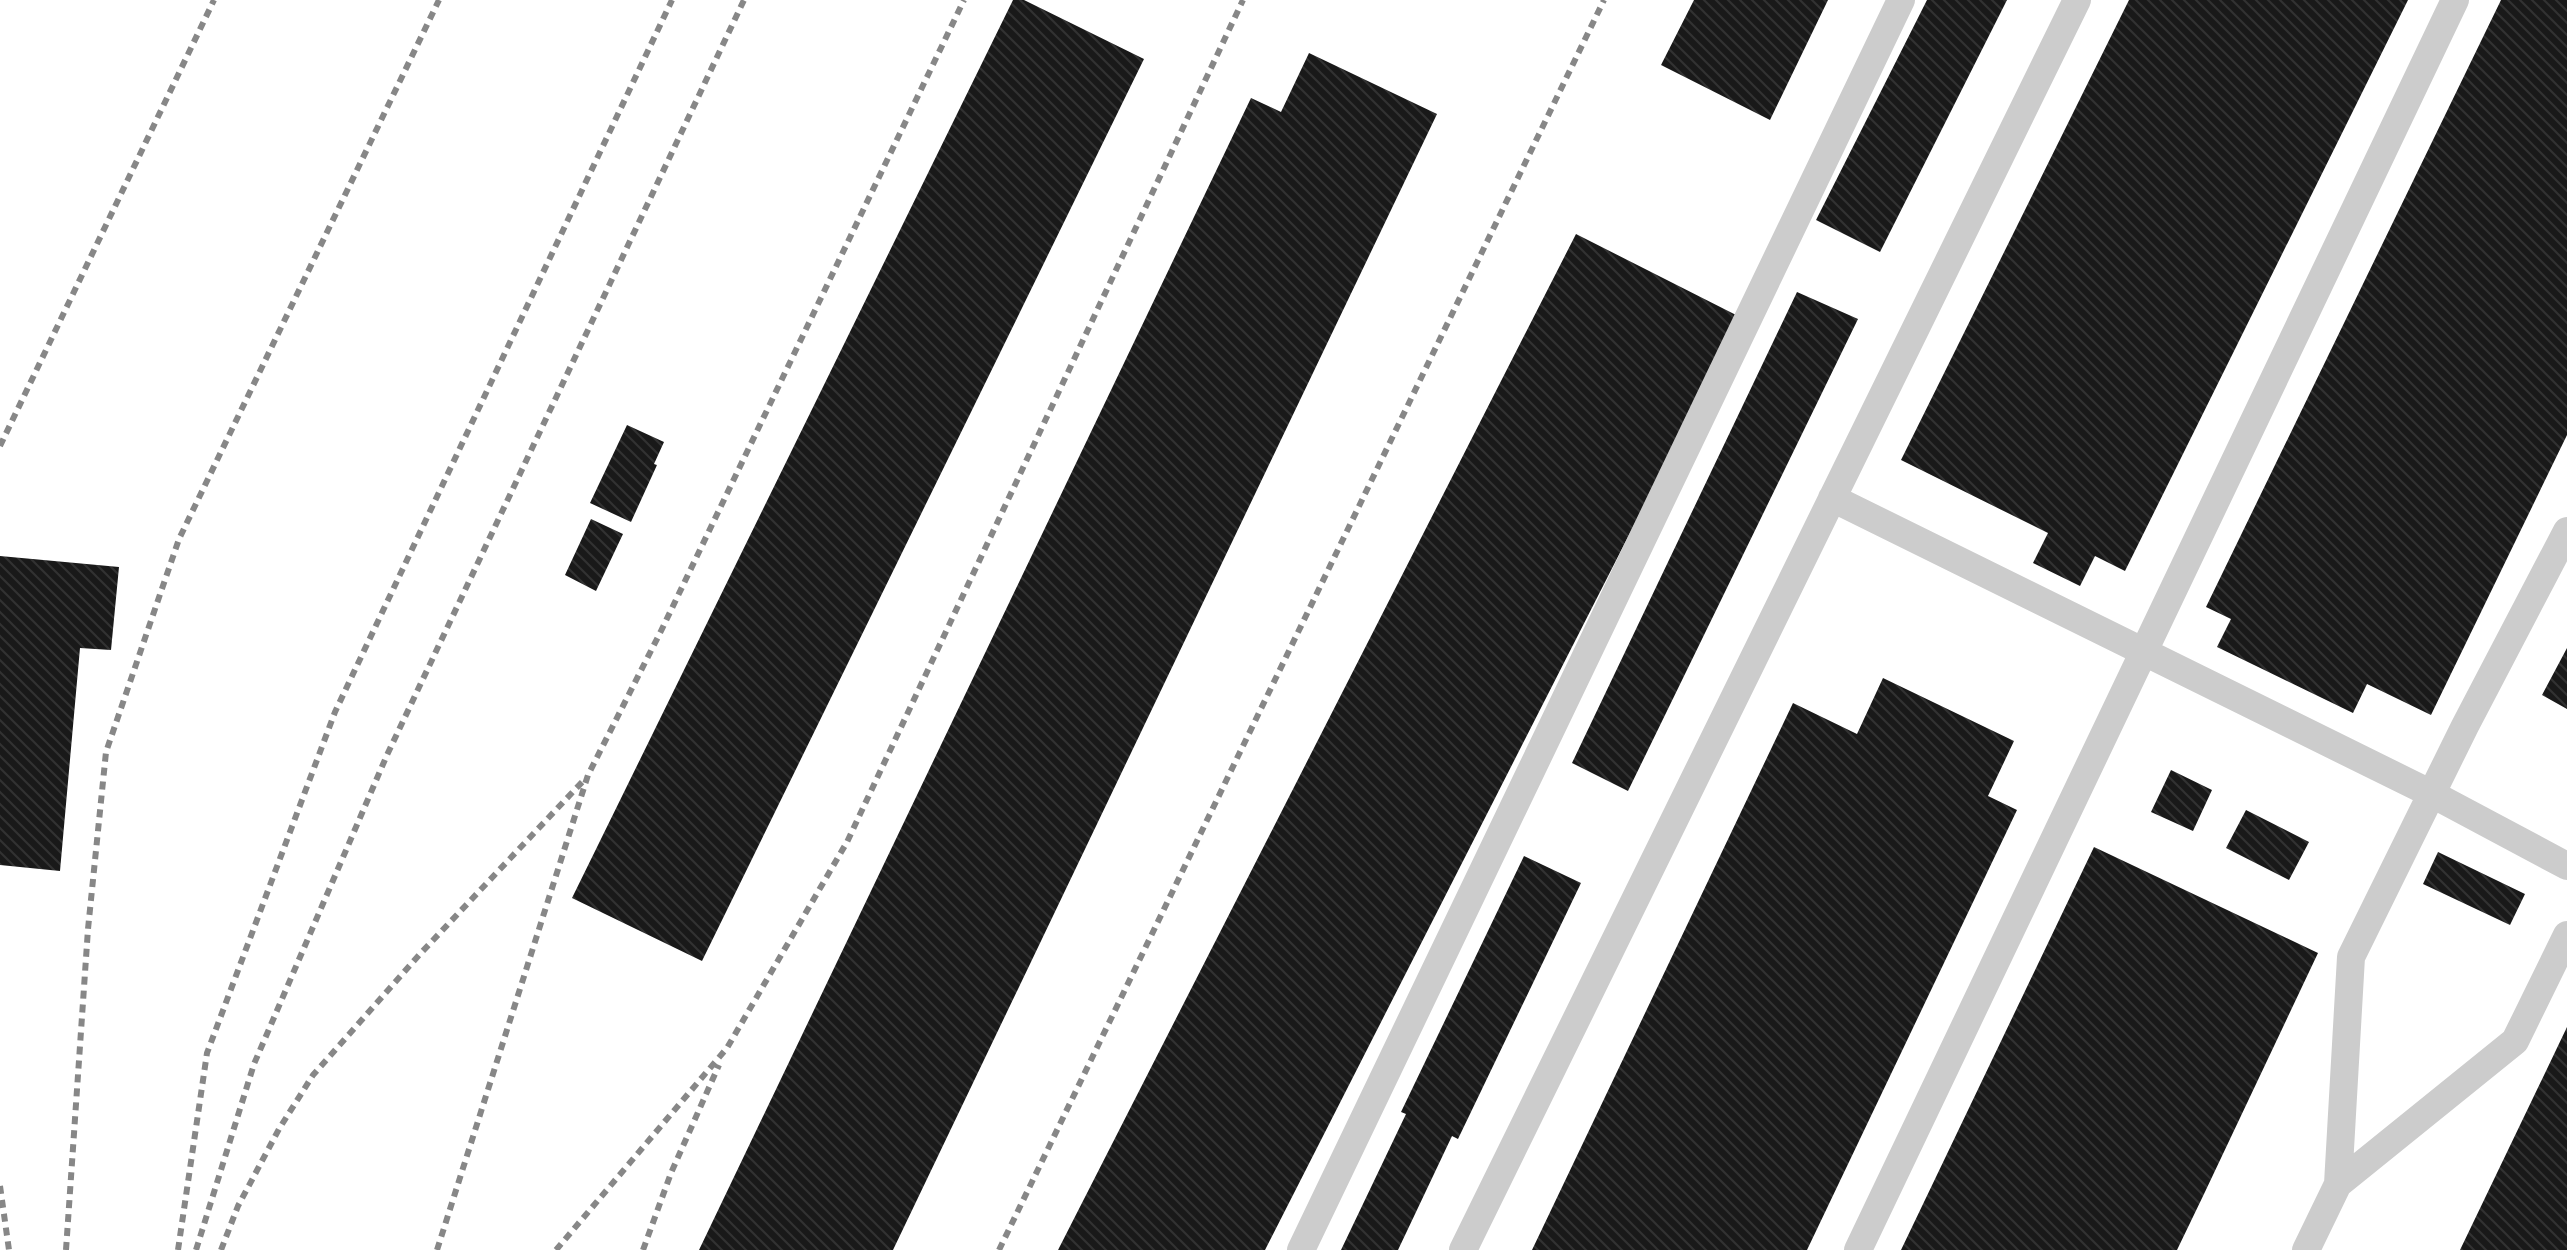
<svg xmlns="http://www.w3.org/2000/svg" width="2567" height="1250" viewBox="0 0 2567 1250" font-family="'Exo 2',sans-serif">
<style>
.building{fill:url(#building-back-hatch)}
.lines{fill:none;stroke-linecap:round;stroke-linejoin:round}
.lane{stroke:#ccc;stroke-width:28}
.rail{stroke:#878787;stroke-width:6;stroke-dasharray:8 6;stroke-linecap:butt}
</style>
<defs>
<pattern id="building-back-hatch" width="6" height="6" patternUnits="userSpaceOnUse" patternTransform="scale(2)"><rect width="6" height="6" fill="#191919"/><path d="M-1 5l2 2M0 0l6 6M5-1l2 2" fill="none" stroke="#323232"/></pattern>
</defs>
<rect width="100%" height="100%" fill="#fff"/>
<!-- building -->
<path class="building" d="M1013,0H1024L1144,59L702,961L572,898Z
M1694,0H1828L1770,120L1661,65Z
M1927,0H2007L1880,252L1816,220Z
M2129,0H2408L2125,571L2095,556L2080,586L2033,563L2048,533L1901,460Z
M2501,0H2567V435L2431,715L2367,684L2353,713L2217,647L2231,619L2206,607Z
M1309,53L1437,114L893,1250H699L1251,98L1281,112Z
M1576,234L1740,317L1265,1250H1058Z
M1797,292L1858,319L1628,791L1572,763Z
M627,425L664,442L654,464L657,465L631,522L590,503Z
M591,519L623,534L596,591L565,575Z
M0,556L119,567L111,650L80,648L60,871L0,865Z
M2567,648V709L2542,695Z
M1883,678L2014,741L1988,796L2017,810L1807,1250H1532L1793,703L1857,734Z
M2171,770L2212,790L2193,831L2151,812Z
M2246,810L2309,842L2289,880L2226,848Z
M2094,847L2318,953L2204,1194L2177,1250H1901Z
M2438,852L2525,894L2510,925L2423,884Z
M1524,856L1581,883L1458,1139L1452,1136L1398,1250H1341L1406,1114L1401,1112Z
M2567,1027V1250H2460L2546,1071Z"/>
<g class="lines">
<!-- lane -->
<path class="lane" d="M1832,498L2432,794L2567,866
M2338,1184L2515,1041L2567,935
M1301,1250L1901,0
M1463,1250L2077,0
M1858,1250L2455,0
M2306,1250L2338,1184L2351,957L2465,726L2567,531"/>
<!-- rail -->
<path class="rail" d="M0,446L214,0
M0,1186L9,1250
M66,1250L88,929L106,752L179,539L439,0
M178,1250L207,1053L335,712L672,0
M196,1250L254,1064L387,755L744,0
M221,1250L238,1206L279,1129L313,1075L420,954L585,779
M437,1250L588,775L661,631L964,0
M556,1250L727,1048L847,842L1243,0
M643,1250L671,1173L719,1065
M999,1250L1604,0"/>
</g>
</svg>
